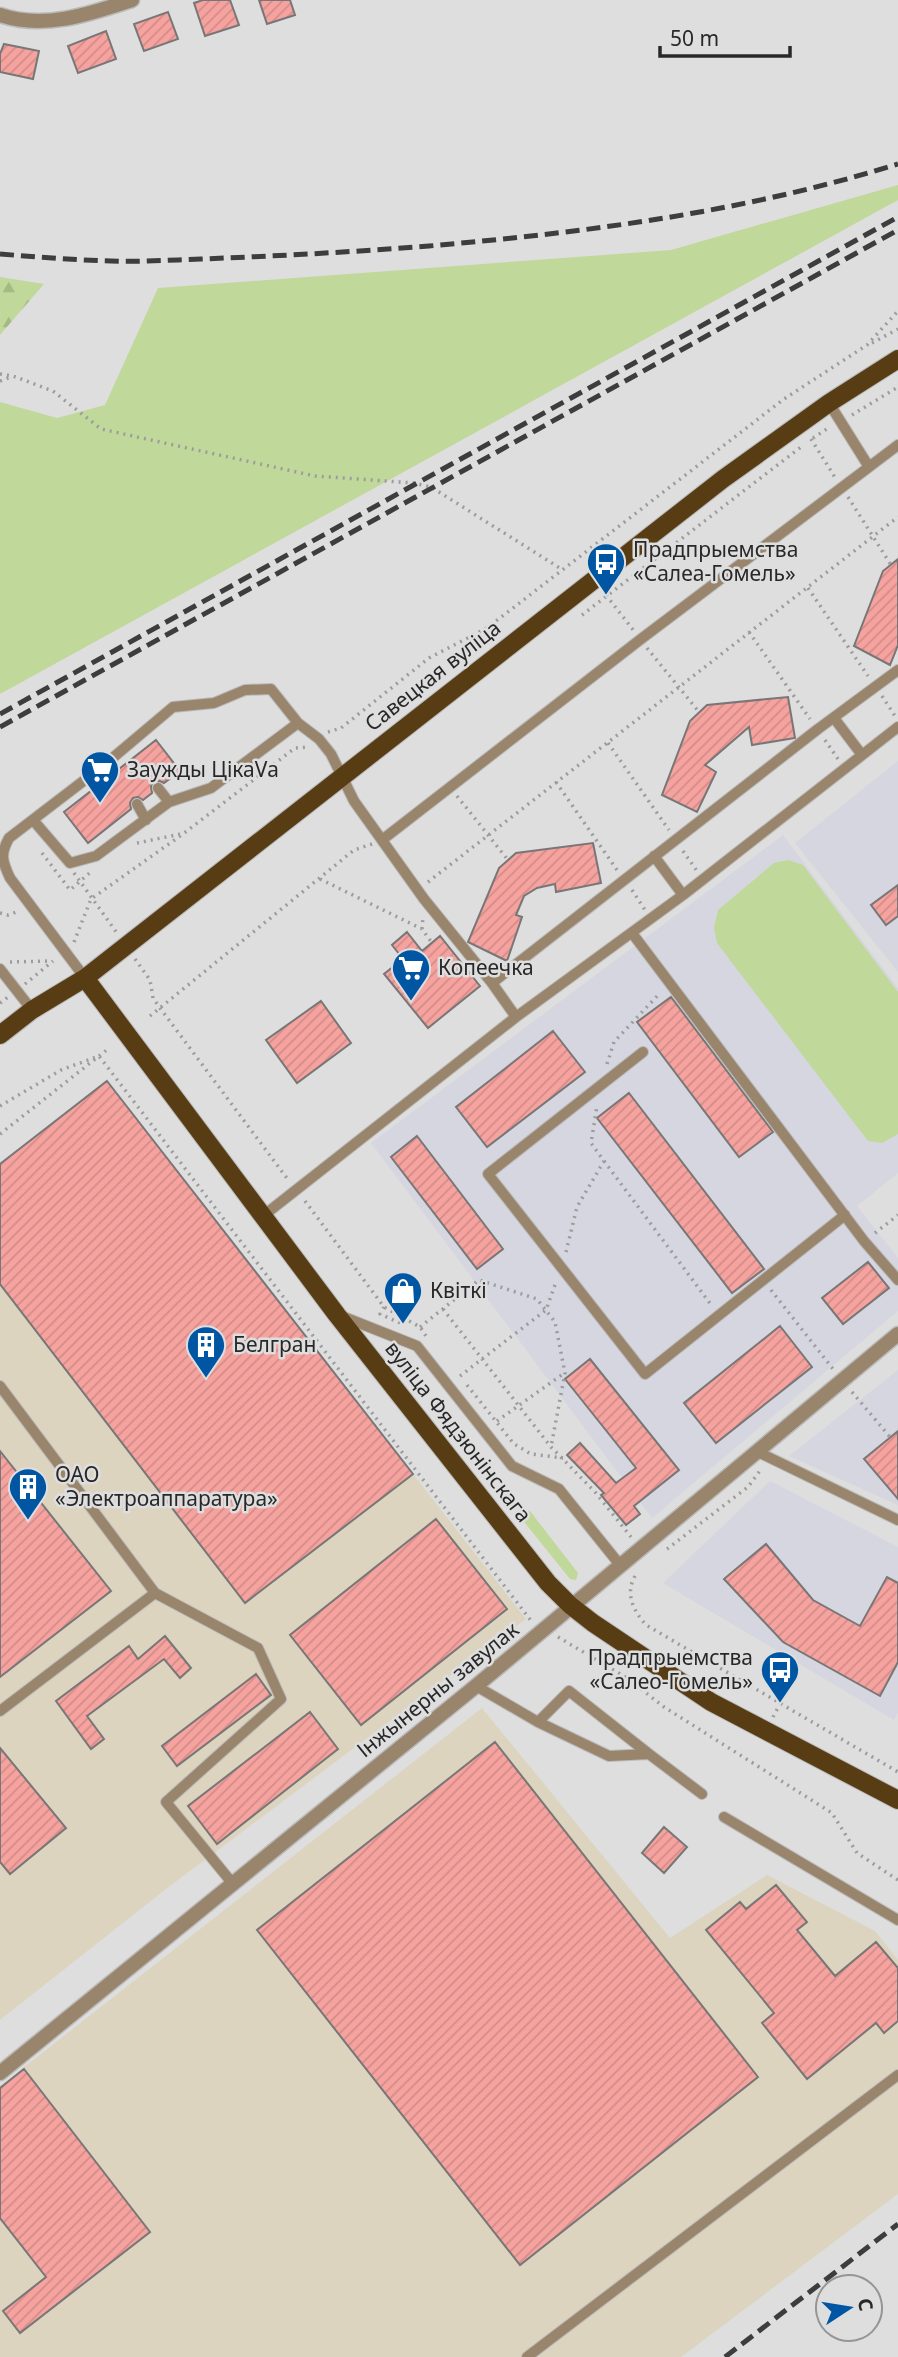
<svg xmlns="http://www.w3.org/2000/svg" width="898" height="2357" viewBox="0 0 898 2357" font-family="'Noto Sans',sans-serif">
<style>
.built{fill:#d5d6df}
.industrial{fill:#dcd4bf}
.green{fill:#c0d899}
.forest{fill:url(#forest-firs)}
.building{fill:url(#building-hatch);stroke:#787676;stroke-width:2}
.lines{fill:none;stroke-linecap:round;stroke-linejoin:round}
.service-casing{stroke:#bababb;stroke-width:12}
.minor-casing{stroke:#bababb;stroke-width:17}
.primary-casing{stroke:#bababb;stroke-width:20}
.path{stroke:#9c9c9d;stroke-width:3.5;stroke-dasharray:2 5;stroke-linecap:butt}
.service{stroke:#99856b;stroke-width:10}
.minor{stroke:#99856b;stroke-width:14}
.primary{stroke:#583d14;stroke-width:18}
.rail{stroke:#3d3d3e;stroke-width:5;stroke-dasharray:14 7;stroke-linecap:butt}
.labels{text-anchor:middle;stroke-width:5;stroke-linejoin:round;paint-order:stroke}
.poi-label{font-size:21px;fill:#282829;stroke:#dededf;text-anchor:start}
.street-label{font-size:21px;fill:#282829;stroke:#dededf}
</style>
<defs>
<pattern id="forest-firs" width="22" height="20" patternUnits="userSpaceOnUse" patternTransform="scale(1.75)"><rect width="22" height="20" fill="#c0d899"/><path d="M5 1l3.5 6h-7zM16 11l3.5 6h-7z" fill="#a5b984"/></pattern>
<pattern id="building-hatch" width="6" height="6" patternUnits="userSpaceOnUse" patternTransform="scale(1.75)"><rect width="6" height="6" fill="#f6a39f"/><path d="M-1 1l2-2M0 6l6-6M5 7l2-2" fill="none" stroke="#d38c89"/></pattern>
</defs>
<rect width="100%" height="100%" fill="#dededf"/>
<!-- built -->
<path class="built" d="M898,761V972L795,843Z
M783,835L898,988V1173L857,1206L898,1258V1311L652,1518L371,1143Z
M898,1370V1505L789,1456Z
M770,1481L898,1547V1712L894,1720L663,1583Z"/>
<!-- industrial -->
<path class="industrial" d="M0,1284L245,1603L413,1474L526,1619L166,1889L0,2020Z
M482,1708L670,1938L767,1875L875,1931L898,1960V2194L681,2357H0V2086Z"/>
<!-- green -->
<path class="green" d="M898,185V200L0,694V402L57,418L105,405L158,288L671,250Z
M788,860L803,865L898,992V1134L882,1143L868,1141L717,943L714,928L718,910L774,863Z
M524,1510L530,1511L578,1573L576,1580L570,1579L521,1518V1513Z"/>
<!-- forest -->
<path class="forest" d="M0,277L44,284L0,335Z"/>
<!-- building -->
<path class="building" d="M203,0H230L239,25L205,36L194,3Z
M259,0H290L295,15L267,24Z
M168,12L178,39L144,51L134,24Z
M106,31L116,59L78,73L68,46Z
M4,44L39,51L33,79L0,72V54Z
M898,559V645L890,665L854,646L883,571Z
M788,697L795,738L752,745L749,727L705,765L716,772L697,812L662,795L690,721L707,705Z
M156,740L180,771L164,783L160,781L154,782L151,786L152,793L143,800L138,797L133,798L130,803L131,809L88,843L64,812Z
M593,843L601,883L556,892L555,884L537,888L524,896L516,915L522,917L507,961L468,942L499,868L516,853Z
M898,885V916L886,925L871,905Z
M407,932L422,951L440,936L480,986L428,1028L384,974L403,959L392,945Z
M671,997L773,1132L739,1157L637,1022Z
M321,1001L351,1043L297,1083L266,1040Z
M553,1031L585,1072L487,1147L456,1107Z
M107,1081L413,1474L245,1603L0,1284V1164Z
M629,1093L764,1269L732,1293L597,1118Z
M417,1136L503,1249L477,1269L391,1157Z
M868,1262L889,1288L843,1324L822,1298Z
M780,1326L812,1367L716,1443L684,1403Z
M590,1359L679,1470L634,1506L640,1514L626,1525L601,1495L604,1493L567,1455L580,1443L616,1483L636,1468L565,1379Z
M898,1431V1499L864,1459Z
M0,1451L111,1591L0,1677Z
M436,1519L507,1609L361,1725L290,1635Z
M766,1544L813,1600L860,1626L887,1577L898,1583V1662L880,1696L783,1642L724,1579Z
M165,1636L191,1668L180,1678L164,1659L87,1716L104,1739L91,1749L56,1701L129,1646L138,1659Z
M256,1674L271,1695L177,1766L162,1746Z
M310,1712L338,1749L217,1844L188,1806Z
M495,1742L758,2077L520,2265L257,1930Z
M0,1748L66,1828L10,1874L0,1862Z
M664,1827L687,1847L664,1873L642,1853Z
M776,1885L807,1922L797,1930L835,1976L876,1942L898,1968V2021L884,2033L876,2023L807,2079L762,2023L774,2013L706,1930L740,1902L746,1909Z
M24,2069L150,2232L20,2333L3,2311L46,2277L0,2218V2088Z"/>
<g class="lines">
<!-- service casing -->
<g class="service-casing">
<path id="service" d="M829,403L869,467L898,445
M834,718L862,755
M158,788L169,802
M137,804L146,820
M33,820L70,863L96,856L169,802L211,788L298,723
M382,840L641,639L869,467
M654,856L683,895
M632,933L864,1241L898,1280
M0,969L32,1010
M85,978L10,878C2,861 0,854 9,838L103,766L173,707L214,703L245,690L271,689L298,723L319,739L331,754L354,801L424,899L492,983L516,1017
M492,983L818,729L898,670
M643,1052L488,1174L645,1374L845,1215
M263,1216L516,1017L683,895L898,727
M344,1317L417,1346L512,1466L559,1489L620,1565
M0,1386L155,1593L258,1648L281,1699L166,1802L233,1884
M758,1452L898,1520
M476,1686L538,1722L609,1756L649,1754L702,1794
M0,1711L155,1593
M538,1722L569,1691L649,1754
M724,1817L898,1920
M527,2357L898,2075"/>
</g>
<!-- minor casing -->
<g class="minor-casing">
<path id="minor" d="M0,15C44,30 90,14 132,0
M0,2073L476,1686L898,1334"/>
</g>
<!-- primary casing -->
<g class="primary-casing">
<path id="primary" d="M85,978L337,1315L548,1583L570,1605L593,1623L711,1702L898,1800
M0,1035L32,1010L85,978L723,479L829,403L898,359"/>
</g>
<!-- path -->
<path class="path" d="M872,343L898,329
M0,374L13,376L53,391L101,429L315,476L414,483L431,487L563,570
M0,381L11,377
M852,415L898,387
M813,438L830,427
M811,439L836,479
M848,497L891,565
M808,588L868,676
M606,595L634,631
M582,615L801,447
M749,632L810,719
M647,648L699,712
M882,696L895,716
M328,732L341,728L429,658L487,628L784,399L867,345L898,311
M825,740L838,759
M608,743L669,830
M556,782L617,870
M457,796L508,860
M137,843L181,834
M683,851L697,871
M42,853L70,890L93,870
M74,873L117,933
M320,879L422,929L432,943
M428,882L898,517
M632,890L645,910
M0,913L8,915L19,911
M422,929L423,917
M74,942L91,899L183,834L295,748L309,747
M135,959L150,980L153,998L160,1008L289,1181
M10,962L51,961
M25,984L53,961
M0,1003L8,997
M150,1016L354,850L372,844
M607,1064L614,1042L660,993
M0,1106L61,1070L99,1056L532,1622
M0,1134L108,1049
M604,1161L712,1306
M305,1201L384,1307L420,1327L426,1336
M875,1233L898,1215
M566,1252L577,1207L604,1161L591,1143L597,1106
M771,1290L833,1369
M384,1307L380,1314L400,1323
M443,1309L551,1447L595,1492L631,1537
M420,1327L479,1280L537,1299L555,1322L565,1373L551,1447
M460,1376L546,1310L556,1282
M467,1385L514,1444L531,1454L563,1458
M852,1392L890,1437
M497,1421L563,1374
M667,1549L748,1487L762,1468
M635,1576C625,1594 633,1610 646,1625L898,1772
M558,1637L627,1678L664,1707L832,1813L857,1853L898,1880
M773,1717L780,1704"/>
<!-- service -->
<use href="#service" class="service"/>
<!-- minor -->
<use href="#minor" class="minor"/>
<!-- primary -->
<use href="#primary" class="primary"/>
<!-- rail -->
<path class="rail" d="M0,254C37,257 74,260 111,261C141,262 171,260 201,259C277,256 353,252 429,246C590,232 744,212 898,164
M0,714L898,217
M0,727L898,230
M725,2357L898,2224"/>
</g>
<!-- icons -->
<defs>
<g id="bus-pin" transform="scale(2.0125)"><path d="M0 17L-7.5 6A9.5 9.5 0 1 1 7.5 6Z" fill="#0156a4" stroke="#dededf"/><path d="M-5-6H5V4H4V6H2V4H-2V6H-4V4H-5ZM-3.5-4V0h7V-4ZM-3.5 1.2v1.5H-2V1.2ZM2 1.2v1.5H3.5V1.2Z" fill="#fff"/></g>
<g id="supermarket-pin" transform="scale(2.0125)"><path d="M0 17L-7.5 6A9.5 9.5 0 1 1 7.5 6Z" fill="#0156a4" stroke="#dededf"/><path d="M-6-5.5h2.5l.6 2H6L4.5 2H-2.5L-4.4-4H-6ZM-1.5 3.2a1.3 1.3 0 1 0 .1 0ZM3 3.2a1.3 1.3 0 1 0 .1 0Z" fill="#fff"/></g>
<g id="shop-pin" transform="scale(2.0125)"><path d="M0 17L-7.5 6A9.5 9.5 0 1 1 7.5 6Z" fill="#0156a4" stroke="#dededf"/><path d="M-5-2.5h2.3a2.7 3.5 0 0 1 5.4 0H5L5.5 6h-11ZM-1.5-2.5h3a1.5 2.3 0 0 0-3 0Z" fill="#fff"/></g>
<g id="building-pin" transform="scale(2.0125)"><path d="M0 17L-7.5 6A9.5 9.5 0 1 1 7.5 6Z" fill="#0156a4" stroke="#dededf"/><path d="M-4-6H4V6H1V3H-1V6H-4ZM-2.5-4.3h1.7v1.8h-1.7ZM.8-4.3h1.7v1.8H.8ZM-2.5-1h1.7V.8h-1.7ZM.8-1h1.7V.8H.8Z" fill="#fff"/></g>
</defs>
<g fill-rule="evenodd">
<use href="#bus-pin" x="606" y="562"/>
<use href="#supermarket-pin" x="100" y="770"/>
<use href="#supermarket-pin" x="411" y="968"/>
<use href="#shop-pin" x="403" y="1291"/>
<use href="#building-pin" x="206" y="1345"/>
<use href="#building-pin" x="28" y="1487"/>
<use href="#bus-pin" x="780" y="1670"/>
</g>
<g class="labels">
<!-- poi labels -->
<g class="poi-label">
<text x="633" y="557">Прадпрыемства<tspan x="633" dy="24">«Салеа-Гомель»</tspan></text>
<text x="127" y="777">Заужды ЦікаVа</text>
<text x="438" y="975">Копеечка</text>
<text x="430" y="1298">Квіткі</text>
<text x="233" y="1352">Белгран</text>
<text x="55" y="1482">ОАО<tspan x="55" dy="24">«Электроаппаратура»</tspan></text>
<text x="753" y="1665" text-anchor="end">Прадпрыемства<tspan x="753" dy="24">«Салео-Гомель»</tspan></text>
</g>
<!-- street labels -->
<g class="street-label">
<text transform="translate(433 676) rotate(-38)" y="7">Савецкая вуліца</text>
<text transform="translate(458 1432) rotate(52)" y="7">вуліца Фядзюнінскага</text>
<text transform="translate(438 1690) rotate(-39)" y="7">Інжынерны завулак</text>
</g>
</g>
<!-- north arrow -->
<g transform="translate(849 2308) rotate(78)"><circle r="33" fill="#dededf" stroke="#959596" stroke-width="2"/>
<path d="M0-5L12 26L0 18L-12 26Z" fill="#0156a4"/>
<text y="-10" font-size="19" font-weight="bold" text-anchor="middle" fill="#282829">С</text>
</g>
<!-- scale -->
<path d="M660 46v10h130v-10" fill="none" stroke="#282829" stroke-width="3.5"/>
<text x="670" y="46" font-size="21" fill="#282829" stroke="#dededf" stroke-width="5" paint-order="stroke">50 m</text>
</svg>
